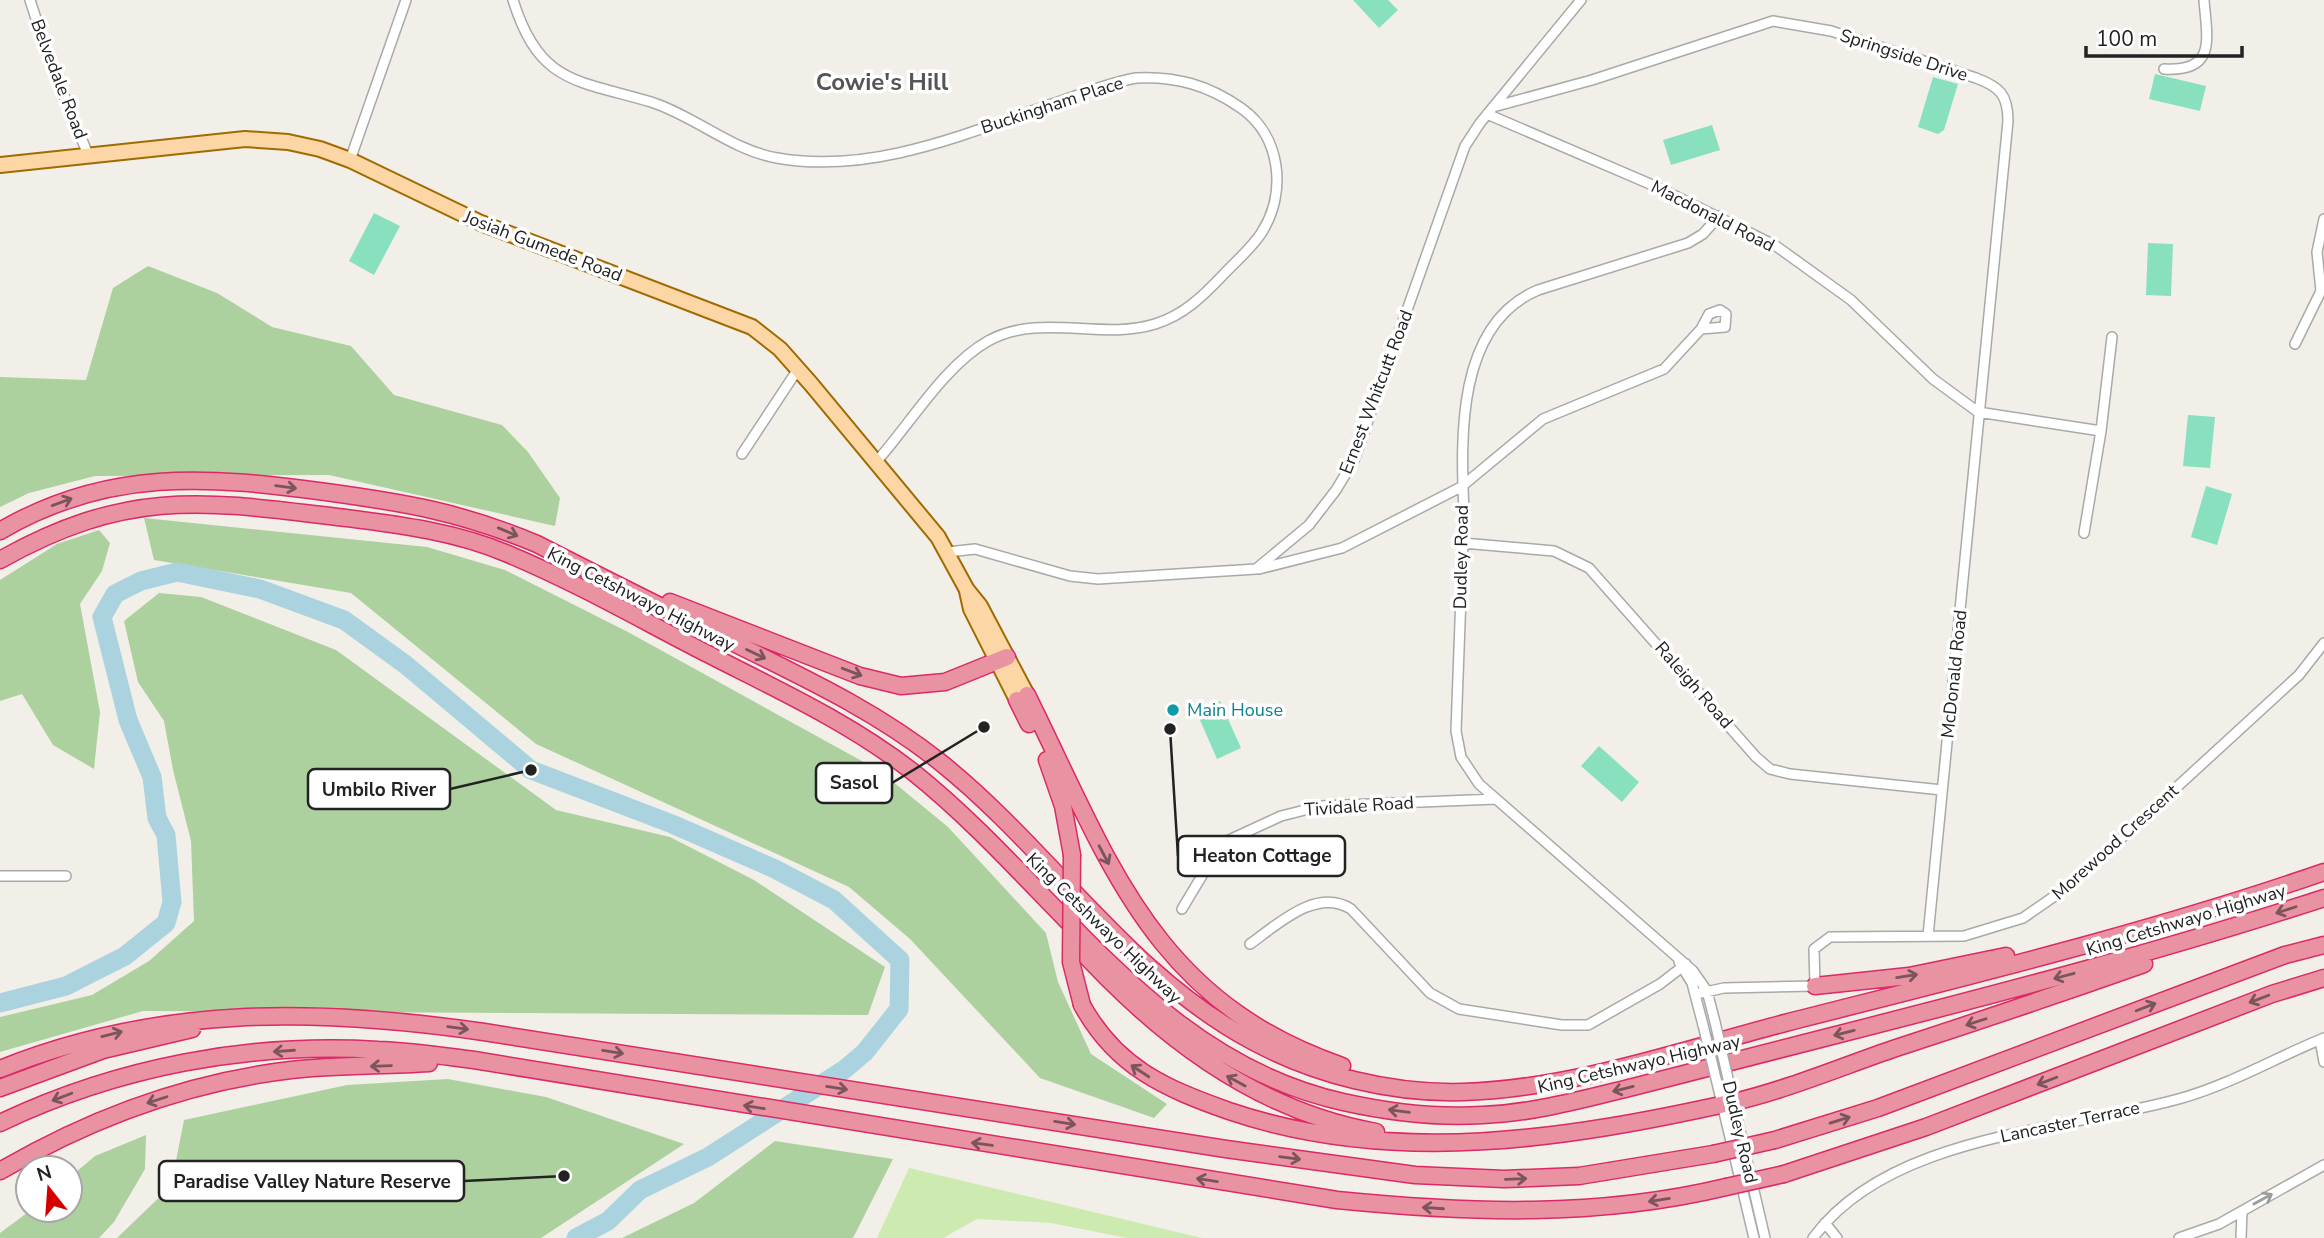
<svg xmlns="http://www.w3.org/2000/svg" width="2324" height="1238" viewBox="0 0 2324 1238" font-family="'Nunito Sans',sans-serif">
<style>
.grass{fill:#cdebb0}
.forest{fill:#add19e}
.pitch{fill:#88e0be}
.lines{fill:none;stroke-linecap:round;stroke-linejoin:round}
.river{stroke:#aad3df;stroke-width:19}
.minor-casing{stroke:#a9a9a9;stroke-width:12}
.primary-casing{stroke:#a06b00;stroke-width:18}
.motorway-casing{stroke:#dc2a67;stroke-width:19}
.minor{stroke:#fff;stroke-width:9}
.primary{stroke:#fcd6a4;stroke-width:14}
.motorway{stroke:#e892a2;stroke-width:16}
.minor-bridge-casing{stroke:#a9a9a9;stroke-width:12;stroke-linecap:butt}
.motorway-bridge-casing{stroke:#dc2a67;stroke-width:19;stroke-linecap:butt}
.minor-bridge{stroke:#fff;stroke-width:9}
.motorway-bridge{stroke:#e892a2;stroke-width:16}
.oneway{stroke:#7b545c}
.oneway2{stroke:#9c9c9c}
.culture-dot{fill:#0f9aa8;stroke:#fff;stroke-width:2.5}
.labels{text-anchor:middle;stroke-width:7;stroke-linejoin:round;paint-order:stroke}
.street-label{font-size:18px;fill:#222;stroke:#fff}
.culture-label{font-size:18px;fill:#0d838f;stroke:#fff;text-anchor:start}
.district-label{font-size:24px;font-weight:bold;fill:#555;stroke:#fff}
.leader{fill:none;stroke:#222;stroke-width:2.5}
.callout-dot{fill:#222;stroke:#fff;stroke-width:2.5}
.callout{fill:#fff;stroke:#222;stroke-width:2.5}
.callout-label{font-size:19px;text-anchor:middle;font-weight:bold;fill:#222}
</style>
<rect width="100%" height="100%" fill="#f2efe9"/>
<!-- grass -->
<path class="grass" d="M909,1168L1202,1238H1127L1051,1223L977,1219L943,1238H877Z"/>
<!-- forest -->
<path class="forest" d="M148,266L217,293L272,327L351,346L394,395L502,425L528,452L560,498L555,526L329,475L95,476L29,493L0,507V377L86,380L113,288Z
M144,518L427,547L505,570L628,632L880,771L948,827L1046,933L1058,982L1091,1054L1167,1104L1154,1118L1040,1078L910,939L849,887L536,744L351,593L154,560Z
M99,530L110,543L102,571L80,604L100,712L94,769L53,745L22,694L0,701V580L57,544Z
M159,593L201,597L336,650L556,810L670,837L754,880L885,967L868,1015L143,1011L0,1052V1017L92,995L149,961L194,921L191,841L173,770L164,721L138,682L124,621Z
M448,1079L546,1097L684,1144L541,1238H117L171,1186L184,1120L347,1085Z
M146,1135L145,1169L114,1222L99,1238H0V1233L31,1210H70V1177L95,1156Z
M775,1141L893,1159L853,1238H622L694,1203Z"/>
<!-- pitch -->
<path class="pitch" d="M1353,0H1388L1398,10L1379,28Z
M2155,74L2206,86L2200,111L2149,99Z
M1933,77L1958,84L1944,130L1938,134L1918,127Z
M1712,125L1720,150L1671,165L1663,140Z
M374,213L400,226L374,275L349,261Z
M2148,243L2173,244L2171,296L2146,295Z
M2188,415L2215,417L2210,468L2183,466Z
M2206,486L2232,494L2217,545L2191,537Z
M1220,701L1241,748L1217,759L1196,711Z
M1599,746L1639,782L1622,802L1581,766Z"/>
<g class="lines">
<!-- river -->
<path class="river" d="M0,1003L66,986L125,956L166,923L172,902L166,835L157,818L152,777L128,720L102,617L115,594L141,581L177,572L260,589L344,620L406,665L531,770L672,824L775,869L834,900L900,960L899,1009L865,1052L845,1069L708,1157L640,1190L608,1221L576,1238"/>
<!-- minor casing -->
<g class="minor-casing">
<path id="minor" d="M30,0L50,62L89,157
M513,0C539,84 577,80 651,102C695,116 731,150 777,158C872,175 967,133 1055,103C1082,94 1108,83 1136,78C1176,76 1208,85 1241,108C1281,136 1287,192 1262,232C1252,248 1236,261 1223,275C1203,296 1184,315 1155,324C1100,341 1041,312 988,341C945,365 910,424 877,461
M2164,69C2217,72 2207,39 2204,0
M1493,107L1592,80L1773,21L1831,31L1976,78C2000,87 2008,95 2008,121L1928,936
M1487,114L1657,187L1776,246L1851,300L1933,379L1978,412L2101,431
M350,160L406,0
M2295,344L2321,291L2317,252L2324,219
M742,454L798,369
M2084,533L2101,431L2112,337
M1463,543L1554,551L1589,568L1756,757L1770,769L1790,774L1942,790
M948,552L975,549L1070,576L1098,579L1256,569L1309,525L1336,490L1354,460L1465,146L1480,123L1581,0
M1259,569L1342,548L1461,487L1543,419L1664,369L1701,329L1709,314L1720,310L1726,314L1725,327L1701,329
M0,876H66
M1182,909L1218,849L1229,840L1281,816L1321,806L1496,799
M1250,944C1277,925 1316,887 1351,909L1430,993L1459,1009L1562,1025H1588L1660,984L1686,964
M1679,962L1692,983L1703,1025
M1696,994L1724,988L1815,986L1814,949L1830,937L1964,936L2023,918L2069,886L2299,675L2324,643
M1715,1022L1707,991L1693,971L1479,784L1461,757L1456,731L1464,514C1461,440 1455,325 1538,290L1688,243L1703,234L1719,216
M2320,1040L2324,1062
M1729,1083L1765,1238
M1718,1087L1754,1238
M1825,1223L1837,1238
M1813,1238C1890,1133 2067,1131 2182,1098C2231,1084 2277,1057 2324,1038
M2179,1238L2219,1224L2324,1165
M2241,1238L2242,1211"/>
</g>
<!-- primary casing -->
<g class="primary-casing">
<path id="primary" d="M0,165L245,139L288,142L320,149L350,160L481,223L752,327L780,349L811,384L938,537L967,590L980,606L1027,695
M967,591L971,609L1017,700"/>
</g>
<!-- motorway casing -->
<g class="motorway-casing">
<path id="motorway" d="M0,531C107,468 208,476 326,492C406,503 461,512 537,544C605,579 674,613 742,647C811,681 880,714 940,762C1049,849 1127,974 1252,1041C1315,1075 1391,1094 1463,1092C1570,1089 1682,1050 1785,1023C1965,977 2148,933 2324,872
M0,560C130,487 206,501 346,518C401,525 457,532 508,554C575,582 638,618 702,651C774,688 849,722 913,772C1056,886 1153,1060 1343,1102C1388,1112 1436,1118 1483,1115C1534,1113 1584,1099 1633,1087C1699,1070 1765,1053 1832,1036C1997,994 2162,951 2324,898
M670,602L860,676L901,686L945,682L1007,657
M1027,695C1109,860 1151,1000 1342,1066
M1017,700L1029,724
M1047,760L1063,806L1072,855
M1072,941C1154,1032 1252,1110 1376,1132
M1815,986L1909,976L2006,956
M1082,1005C1116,1067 1164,1088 1229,1111C1394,1167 1568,1139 1734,1102C1789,1089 1843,1066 1896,1048C1979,1021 2062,993 2144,964
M0,1069C158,1005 318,1008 484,1032L1226,1149L1415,1175L1504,1179L1579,1176L1713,1154
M0,1088L103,1050L192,1029
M0,1123C117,1067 249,1042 378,1050C410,1051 442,1056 474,1060L1337,1200C1468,1213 1597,1218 1726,1187
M1775,1140L1878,1108L2285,955L2324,945
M0,1171C89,1119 188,1082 291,1070C337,1065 383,1066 429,1063
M1784,1174L1926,1127L2272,994L2324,978"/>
</g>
<!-- minor -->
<use href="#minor" class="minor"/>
<!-- primary -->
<use href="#primary" class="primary"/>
<!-- motorway -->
<use href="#motorway" class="motorway"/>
<!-- minor-bridge casing -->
<g class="minor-bridge-casing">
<path id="minor-bridge" d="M1715,1022L1729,1083
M1703,1025L1718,1087"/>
</g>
<!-- motorway-bridge casing -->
<g class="motorway-bridge-casing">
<path id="motorway-bridge" d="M1072,855L1071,962L1082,1005
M1713,1154L1775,1140
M1726,1187L1784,1174"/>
</g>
<!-- minor-bridge -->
<use href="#minor-bridge" class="minor-bridge"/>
<!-- motorway-bridge -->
<use href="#motorway-bridge" class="motorway-bridge"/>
</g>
<!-- one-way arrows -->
<defs><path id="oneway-shaft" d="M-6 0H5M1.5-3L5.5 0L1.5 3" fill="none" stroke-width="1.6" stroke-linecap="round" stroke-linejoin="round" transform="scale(1.75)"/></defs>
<g class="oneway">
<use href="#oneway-shaft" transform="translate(286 487) rotate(8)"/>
<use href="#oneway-shaft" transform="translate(62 502) rotate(-20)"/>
<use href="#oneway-shaft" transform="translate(508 532) rotate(23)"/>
<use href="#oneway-shaft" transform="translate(756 654) rotate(26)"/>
<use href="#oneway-shaft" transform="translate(852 672) rotate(21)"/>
<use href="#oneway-shaft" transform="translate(1104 855) rotate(62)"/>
<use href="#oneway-shaft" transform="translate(2286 910) rotate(162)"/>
<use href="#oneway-shaft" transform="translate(1907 976) rotate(-9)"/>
<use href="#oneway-shaft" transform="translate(2064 976) rotate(165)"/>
<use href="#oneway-shaft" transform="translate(2259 999) rotate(159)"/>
<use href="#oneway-shaft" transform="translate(2146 1007) rotate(-21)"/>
<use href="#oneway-shaft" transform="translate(1976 1022) rotate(162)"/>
<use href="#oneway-shaft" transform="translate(458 1028) rotate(8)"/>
<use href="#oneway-shaft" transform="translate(1844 1033) rotate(166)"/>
<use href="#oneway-shaft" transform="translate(112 1034) rotate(-14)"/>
<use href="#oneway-shaft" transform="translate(284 1051) rotate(176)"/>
<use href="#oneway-shaft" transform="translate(613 1052) rotate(9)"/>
<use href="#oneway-shaft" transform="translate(381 1066) rotate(178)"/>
<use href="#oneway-shaft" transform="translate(1140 1071) rotate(-147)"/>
<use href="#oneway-shaft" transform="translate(1236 1081) rotate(-151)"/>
<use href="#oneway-shaft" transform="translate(2047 1081) rotate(159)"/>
<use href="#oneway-shaft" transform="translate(837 1088) rotate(9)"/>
<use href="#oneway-shaft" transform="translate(1623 1089) rotate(166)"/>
<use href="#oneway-shaft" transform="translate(62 1097) rotate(159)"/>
<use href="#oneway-shaft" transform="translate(157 1100) rotate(162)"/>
<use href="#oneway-shaft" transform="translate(754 1107) rotate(-171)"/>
<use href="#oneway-shaft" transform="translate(1399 1111) rotate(-173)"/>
<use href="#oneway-shaft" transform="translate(1840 1120) rotate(-17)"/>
<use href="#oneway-shaft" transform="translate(1065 1123) rotate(9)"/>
<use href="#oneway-shaft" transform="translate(982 1144) rotate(-172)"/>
<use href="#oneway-shaft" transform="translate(1290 1158) rotate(8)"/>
<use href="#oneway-shaft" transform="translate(1516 1179) rotate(-2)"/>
<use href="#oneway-shaft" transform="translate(1207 1180) rotate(-171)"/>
<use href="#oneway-shaft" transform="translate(1659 1200) rotate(171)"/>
<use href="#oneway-shaft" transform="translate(1433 1208) rotate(-176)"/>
</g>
<use class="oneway2" href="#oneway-shaft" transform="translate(2263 1199) rotate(-29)"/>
<!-- markers -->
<circle class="culture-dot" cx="1173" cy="710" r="7"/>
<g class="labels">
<!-- street labels -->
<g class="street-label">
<text transform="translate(1904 55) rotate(18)" y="6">Springside Drive</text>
<text transform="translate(59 79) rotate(69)" y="6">Belvedale Road</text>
<text transform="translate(1052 105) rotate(-18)" y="6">Buckingham Place</text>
<text transform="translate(1713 216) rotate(27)" y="6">Macdonald Road</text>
<text transform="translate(543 246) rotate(21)" y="6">Josiah Gumede Road</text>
<text transform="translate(1376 392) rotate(-69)" y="6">Ernest Whitcutt Road</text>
<text transform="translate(1461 557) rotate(-89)" y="6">Dudley Road</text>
<text transform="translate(641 599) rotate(27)" y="6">King Cetshwayo Highway</text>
<text transform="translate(1954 674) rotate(-84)" y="6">McDonald Road</text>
<text transform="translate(1694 685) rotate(49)" y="6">Raleigh Road</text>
<text transform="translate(1359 806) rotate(-4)" y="6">Tividale Road</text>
<text transform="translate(2115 842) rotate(-42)" y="6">Morewood Crescent</text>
<text transform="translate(2186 920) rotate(-17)" y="6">King Cetshwayo Highway</text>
<text transform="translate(1104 928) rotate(44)" y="6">King Cetshwayo Highway</text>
<text transform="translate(1639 1064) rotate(-13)" y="6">King Cetshwayo Highway</text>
<text transform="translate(2070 1122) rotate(-12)" y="6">Lancaster Terrace</text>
<text transform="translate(1740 1132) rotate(77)" y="6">Dudley Road</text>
</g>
<!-- culture labels -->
<g class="culture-label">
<text x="1187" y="716">Main House</text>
</g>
<!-- district labels -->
<g class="district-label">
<text x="882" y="90">Cowie's Hill</text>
</g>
</g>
<!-- callouts -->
<path class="leader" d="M984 727L892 783M531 770L450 789M1170 729L1178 856M564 1176L464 1181"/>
<g class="callout-dot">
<circle cx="984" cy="727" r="7"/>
<circle cx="531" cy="770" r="7"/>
<circle cx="1170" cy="729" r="7"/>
<circle cx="564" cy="1176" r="7"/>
</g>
<g class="callout">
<rect x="816" y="763" width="76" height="40" rx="7"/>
<rect x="308" y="769" width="142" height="40" rx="7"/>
<rect x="1178" y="836" width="167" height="40" rx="7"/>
<rect x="159" y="1161" width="305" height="40" rx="7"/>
</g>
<g class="callout-label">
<text x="854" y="789">Sasol</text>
<text x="379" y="796">Umbilo River</text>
<text x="1262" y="862">Heaton Cottage</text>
<text x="312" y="1188">Paradise Valley Nature Reserve</text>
</g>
<!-- north arrow -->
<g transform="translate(49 1189) rotate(343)"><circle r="33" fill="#ffffff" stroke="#a7a7a7" stroke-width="2"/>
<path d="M0-5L12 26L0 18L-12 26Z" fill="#d40000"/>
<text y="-10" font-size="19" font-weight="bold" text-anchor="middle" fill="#222222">N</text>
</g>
<!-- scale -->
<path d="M2086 46v10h156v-10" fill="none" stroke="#222222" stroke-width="3.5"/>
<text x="2096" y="46" font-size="21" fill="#222222" stroke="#ffffff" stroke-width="5" paint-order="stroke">100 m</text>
</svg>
